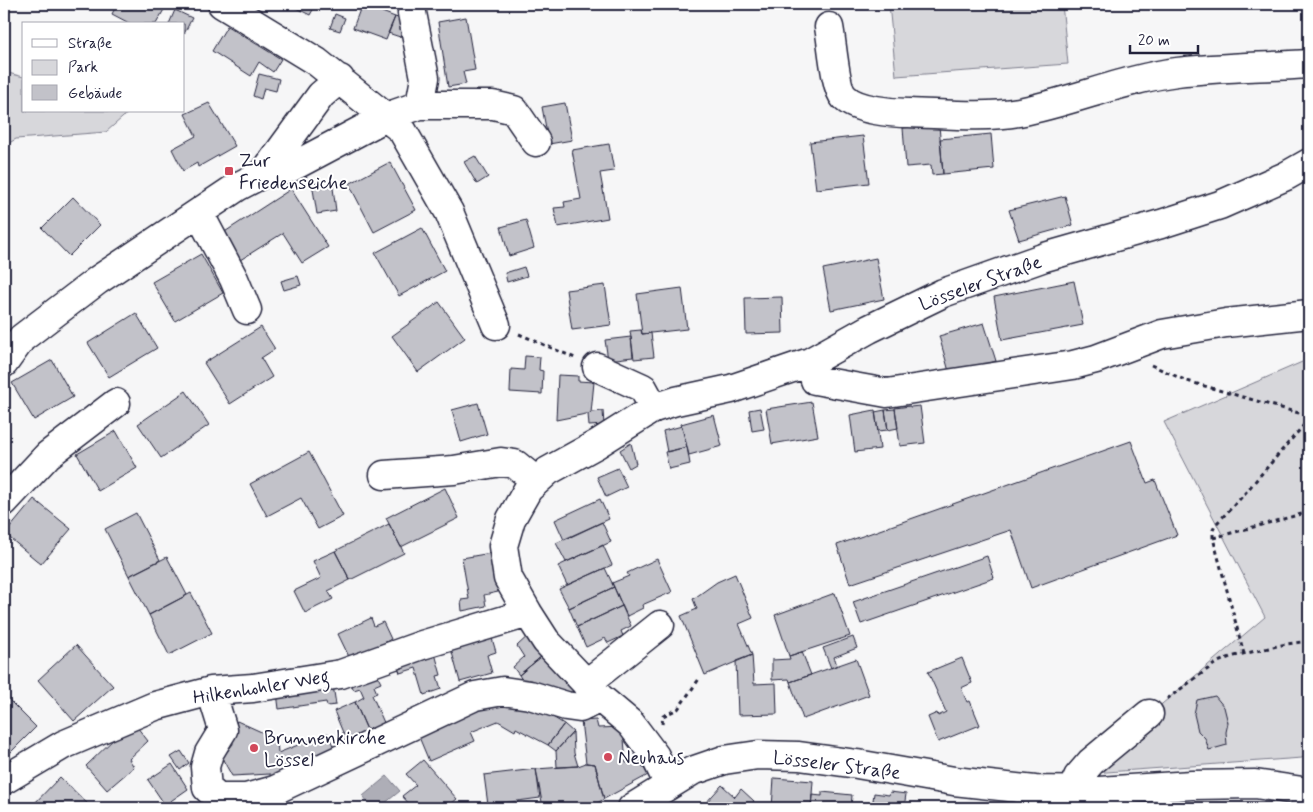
<svg xmlns="http://www.w3.org/2000/svg" width="1313" height="812" viewBox="0 0 1313 812" font-family="Mynerve,sans-serif">
<style>
.green{fill:#d7d7db;stroke:#7c7c8b}
.water{fill:#aeaeb7;stroke:#767685}
.building{fill:#c2c2c9;stroke:#22223b}
.lines{fill:none;stroke-linecap:round;stroke-linejoin:round}
.minor-casing{stroke:#22223b;stroke-width:31}
.path{stroke:#22223b;stroke-width:3;stroke-dasharray:4 4;stroke-linecap:butt}
.minor{stroke:#fff;stroke-width:28}
.poi-dot{fill:#d1495b;stroke:#fff;stroke-width:2}
.labels{text-anchor:middle;stroke-width:4;stroke-linejoin:round;paint-order:stroke}
.poi-label{font-size:19px;fill:#22223b;stroke:#fff;text-anchor:start}
.street-label{font-size:19px;fill:#22223b;stroke:#fff}
</style>
<rect width="100%" height="100%" fill="#f6f6f7"/>
<filter id="ink" filterUnits="userSpaceOnUse"><feTurbulence type="fractalNoise" baseFrequency=".02" numOctaves="2"/><feDisplacementMap in="SourceGraphic" scale="10" xChannelSelector="R" yChannelSelector="G"/><feConvolveMatrix kernelMatrix="1 2 1 2 8 2 1 2 1" color-interpolation-filters="sRGB"/></filter>
<g filter="url(#ink)">
<!-- green -->
<path class="green" d="M889,4H1062L1068,64L896,76Z
M4,72L24,77V111H130L106,132L16,139L4,146Z
M1309,359V752L1302,758L1079,774L1265,617L1164,422Z"/>
<!-- water -->
<path class="water" d="M387,776L400,791L379,808H373L363,796Z"/>
<!-- building -->
<path class="building" d="M117,4H167L156,24H131L112,14Z
M296,4H323L320,9L315,6L310,15L294,7Z
M362,4H386L382,12L395,17L386,40L353,28Z
M175,10L192,18L184,34V24H169Z
M335,14L345,18L340,31L330,28Z
M395,17L407,21L400,37L388,33Z
M466,17L475,70L463,72L466,84L448,87L438,22Z
M227,26L281,59L273,72L259,62L251,76L212,51Z
M259,74L279,79L276,91L264,88L261,99L253,96Z
M209,103L235,146L198,167L197,163L183,171L172,149L196,136L185,114Z
M565,103L572,140L549,144L542,107Z
M939,125L943,174L932,175L931,165L906,167L903,128Z
M991,134L994,169L943,174L940,139Z
M863,136L869,183L816,189L810,142Z
M609,144L614,171L600,173L608,218L558,227L554,208L565,207L564,202L581,199L572,150Z
M475,156L488,177L477,184L464,162Z
M390,162L416,210L374,232L349,184Z
M332,180L336,211L317,214L312,183Z
M291,189L328,247L302,263L283,233L237,262L220,235Z
M1065,196L1073,225L1019,240L1009,210Z
M73,197L100,225L69,256L42,228Z
M526,220L534,248L509,256L501,227Z
M422,228L445,271L399,296L375,253Z
M201,254L223,293L175,321L152,282Z
M876,258L884,299L831,310L823,269Z
M524,267L527,276L507,282L505,273Z
M298,276L301,285L284,290L281,281Z
M1074,281L1083,325L1002,340L994,297Z
M605,285L611,325L572,330L566,290Z
M682,288L687,329L642,334L637,294Z
M782,297L783,333L746,334L745,298Z
M439,302L465,338L418,372L392,336Z
M136,313L157,348L109,377L88,343Z
M984,323L996,361L950,375L939,336Z
M261,327L275,349L261,358L272,377L230,404L204,363Z
M641,330L642,334L651,333L654,357L634,359L630,331Z
M631,337L633,357L608,360L605,340Z
M525,356L540,357L539,370L543,371L542,394L510,392L511,369L524,370Z
M52,360L73,397L34,420L12,383Z
M558,375L578,376V381L594,382L591,413L556,420Z
M186,391L209,425L161,458L138,424Z
M812,402L818,436L772,444L766,409Z
M478,403L487,434L461,442L452,410Z
M910,406V407L920,406L925,443L900,446L895,408Z
M760,408L764,429L752,431L749,410Z
M895,409L898,428L888,430L885,410Z
M875,410L880,449L855,452L850,415Z
M885,410L888,430L878,431L875,412Z
M603,411L604,425L589,426L588,414L591,413L592,412Z
M714,415L722,446L689,455L681,424Z
M682,426L687,447L667,452L663,431Z
M116,431L137,468L98,491L77,454Z
M1131,441L1147,483L1155,480L1177,535L1031,588L1011,530L850,584L837,545Z
M631,443L636,464L629,468L620,450Z
M687,447L690,464L669,469L665,452Z
M309,452L343,516L318,529L301,498L267,516L250,484Z
M618,468L627,487L606,497L597,477Z
M445,488L459,518L401,547L386,518Z
M34,499L71,529L41,564L5,534Z
M600,499L609,519L564,540L555,520Z
M136,513L160,560L129,576L105,529Z
M602,522L611,542L566,562L556,543Z
M389,524L404,553L350,580L335,551Z
M603,545L612,565L567,585L558,566Z
M335,551L350,580L328,591L333,599L305,613L294,591L321,578L313,561Z
M491,553L498,592L484,595L486,606L462,611L461,600L469,599L462,558Z
M987,556L994,578L861,624L853,602Z
M167,557L187,595L149,615L129,576Z
M657,559L672,592L642,605L643,608L627,616L612,583L629,576L627,573Z
M605,568L614,587L569,608L559,589Z
M735,574L753,618L739,624L752,655L705,675L681,616L697,609L693,599L717,582Z
M614,587L622,606L577,627L569,608Z
M191,593L212,633L169,655L149,615Z
M835,593L850,636L789,656L775,615Z
M622,606L631,626L621,631L623,636L608,643L605,638L586,647L577,627Z
M371,618L374,626L383,622L391,639L384,643L386,648L353,665L338,634Z
M531,633L547,652L519,675L513,667L524,657L517,646Z
M491,635L496,652L487,655L492,673L460,682L450,645Z
M853,637L857,648L834,657L837,665L831,668L823,648Z
M76,645L113,686L74,721L38,680Z
M434,650L441,675L437,676L441,689L424,695L416,668L400,673L396,661Z
M547,652L578,688L567,696L558,688L552,692L524,683L519,675Z
M802,652L811,675L790,682L789,679L772,680V660L790,659L789,656Z
M752,655L754,684L776,683L777,714L738,715L736,661Z
M962,658L972,683L961,688L967,702L970,701L980,725L938,742L928,717L937,713L938,716L946,712L928,672Z
M856,659L869,695L803,719L790,682Z
M376,673L381,683L374,686L377,693L372,695L385,725L368,732L355,702L364,697L360,688L354,690L351,684Z
M333,685L336,705L327,706L326,702L279,709L277,693Z
M4,695L36,727L4,759Z
M1215,696L1224,707L1228,723L1226,732L1227,745L1209,750L1205,738L1198,731L1194,714L1197,700Z
M504,699L543,711L564,724L548,745L516,728L515,731L498,721L471,732L475,741L429,761L419,737Z
M355,702L368,732L347,742L334,711Z
M596,720L598,728L623,727L626,763L638,758L648,775L604,799L595,764L586,763L581,721Z
M237,721L277,739L278,753L328,733L335,751L271,780L270,774L232,776L222,758L233,744L232,732Z
M564,724L573,732L556,751L548,745Z
M137,727L148,741L129,759L134,767L107,790L86,766L121,732Z
M573,732L574,753L578,766L557,767L556,751Z
M181,751L189,763L180,770L171,757Z
M423,760L457,799L446,808H413L402,796L416,785L406,774Z
M586,763L595,764L604,799L589,808H543L536,769L578,766Z
M172,764L188,789L165,805L148,780Z
M536,769L540,798L488,805L484,775Z
M60,777L92,808H30Z
M774,778L813,781L811,808H772Z
M722,785L735,797L741,789L754,801L751,808H708L704,805Z
M822,792L852,795L851,808H811L812,795L822,796Z
M890,792L906,794L904,808H872L874,793L889,795Z"/>
<g class="lines">
<!-- minor casing -->
<g class="minor-casing">
<path id="minor" d="M222,4L317,62L402,130L449,212L496,325
M829,27C832,41 835,88 844,97C856,110 892,113 909,113C945,114 983,118 1019,112C1072,102 1123,79 1177,72C1221,67 1265,67 1309,64
M420,105H493L514,110L536,142
M264,173L321,95L340,79
M199,213L234,279L247,310
M810,362L815,380L887,393L1073,365L1096,359L1162,334L1226,323L1309,314
M4,363L22,338L98,280L237,187L264,173L290,168L386,117L420,105L425,78L412,13
M597,367L643,388L654,408
M384,475L454,470L501,462L515,464L536,481
M4,502L48,455L116,403
M586,684L660,625
M211,691L223,730L209,753L205,767L207,788L218,798H246L275,790L475,696L503,691L530,695L566,706L580,708L600,698
M4,780L63,745L155,706L211,691L253,688L341,674L422,645L528,613
M669,785L655,756L631,724L600,698L546,641L528,613L508,578L503,546L511,519L528,489L548,471L597,444L654,408L676,401L731,389L810,362L869,329L943,293L1045,257L1161,224L1220,205L1286,176L1309,163
M1072,790L1078,777L1091,762L1149,714
M632,808L692,771L724,760L758,755L799,756L857,764L954,781L1035,790L1099,791L1192,785L1255,784L1309,792"/>
</g>
<!-- path -->
<path class="path" d="M519,334L575,358
M1151,365L1187,381L1309,416
M1213,538L1309,512
M1244,654L1213,538V530L1216,524L1239,500L1309,419
M1167,699L1216,663L1230,657L1286,644L1309,641
M662,724L663,716L678,709L699,679"/>
<!-- minor -->
<use href="#minor" class="minor"/>
</g>
</g>
<!-- markers -->
<g class="poi-dot">
<rect x="224" y="166" width="10" height="10" rx="2.5"/>
<circle cx="254" cy="748" r="5"/>
<circle cx="608" cy="757" r="5"/>
</g>
<g class="labels">
<!-- poi labels -->
<g class="poi-label">
<text x="239" y="167">Zur<tspan x="239" dy="22">Friedenseiche</tspan></text>
<text x="264" y="744">Brunnenkirche<tspan x="264" dy="22">Lössel</tspan></text>
<text x="618" y="764">Neuhaus</text>
</g>
<!-- street labels -->
<g class="street-label">
<text transform="translate(980 282) rotate(-20)" y="7">Lösseler Straße</text>
<text transform="translate(261 686) rotate(-9)" y="7">Hilkenhohler Weg</text>
<text transform="translate(837 764) rotate(7)" y="7">Lösseler Straße</text>
</g>
</g>
<!-- margin -->
<rect width="1313" height="812" fill="none" stroke="#fff" stroke-width="20"/>
<rect x="10" y="10" width="1293" height="792" fill="none" stroke="#22223b" stroke-width="2" filter="url(#ink)"/>
<!-- legend -->
<rect x="22" y="22" width="162" height="90" fill="#ffffff" stroke="#a7a7b1"/>
<rect x="32" y="39" width="25" height="8" fill="#ffffff" stroke="#a7a7b1"/>
<text x="68" y="48" font-size="15" fill="#22223b">Straße</text>
<rect x="32" y="60" width="25" height="15" fill="#d7d7db" stroke="#a7a7b1"/>
<text x="68" y="72" font-size="15" fill="#22223b">Park</text>
<rect x="32" y="85" width="25" height="15" fill="#c2c2c9" stroke="#a7a7b1"/>
<text x="68" y="98" font-size="15" fill="#22223b">Gebäude</text>
<!-- scale -->
<path d="M1130 45v8h68v-8" fill="none" stroke="#22223b" stroke-width="2.5"/>
<text x="1138" y="45" font-size="15" fill="#22223b" stroke="#ffffff" stroke-width="4" paint-order="stroke">20 m</text>
</svg>
